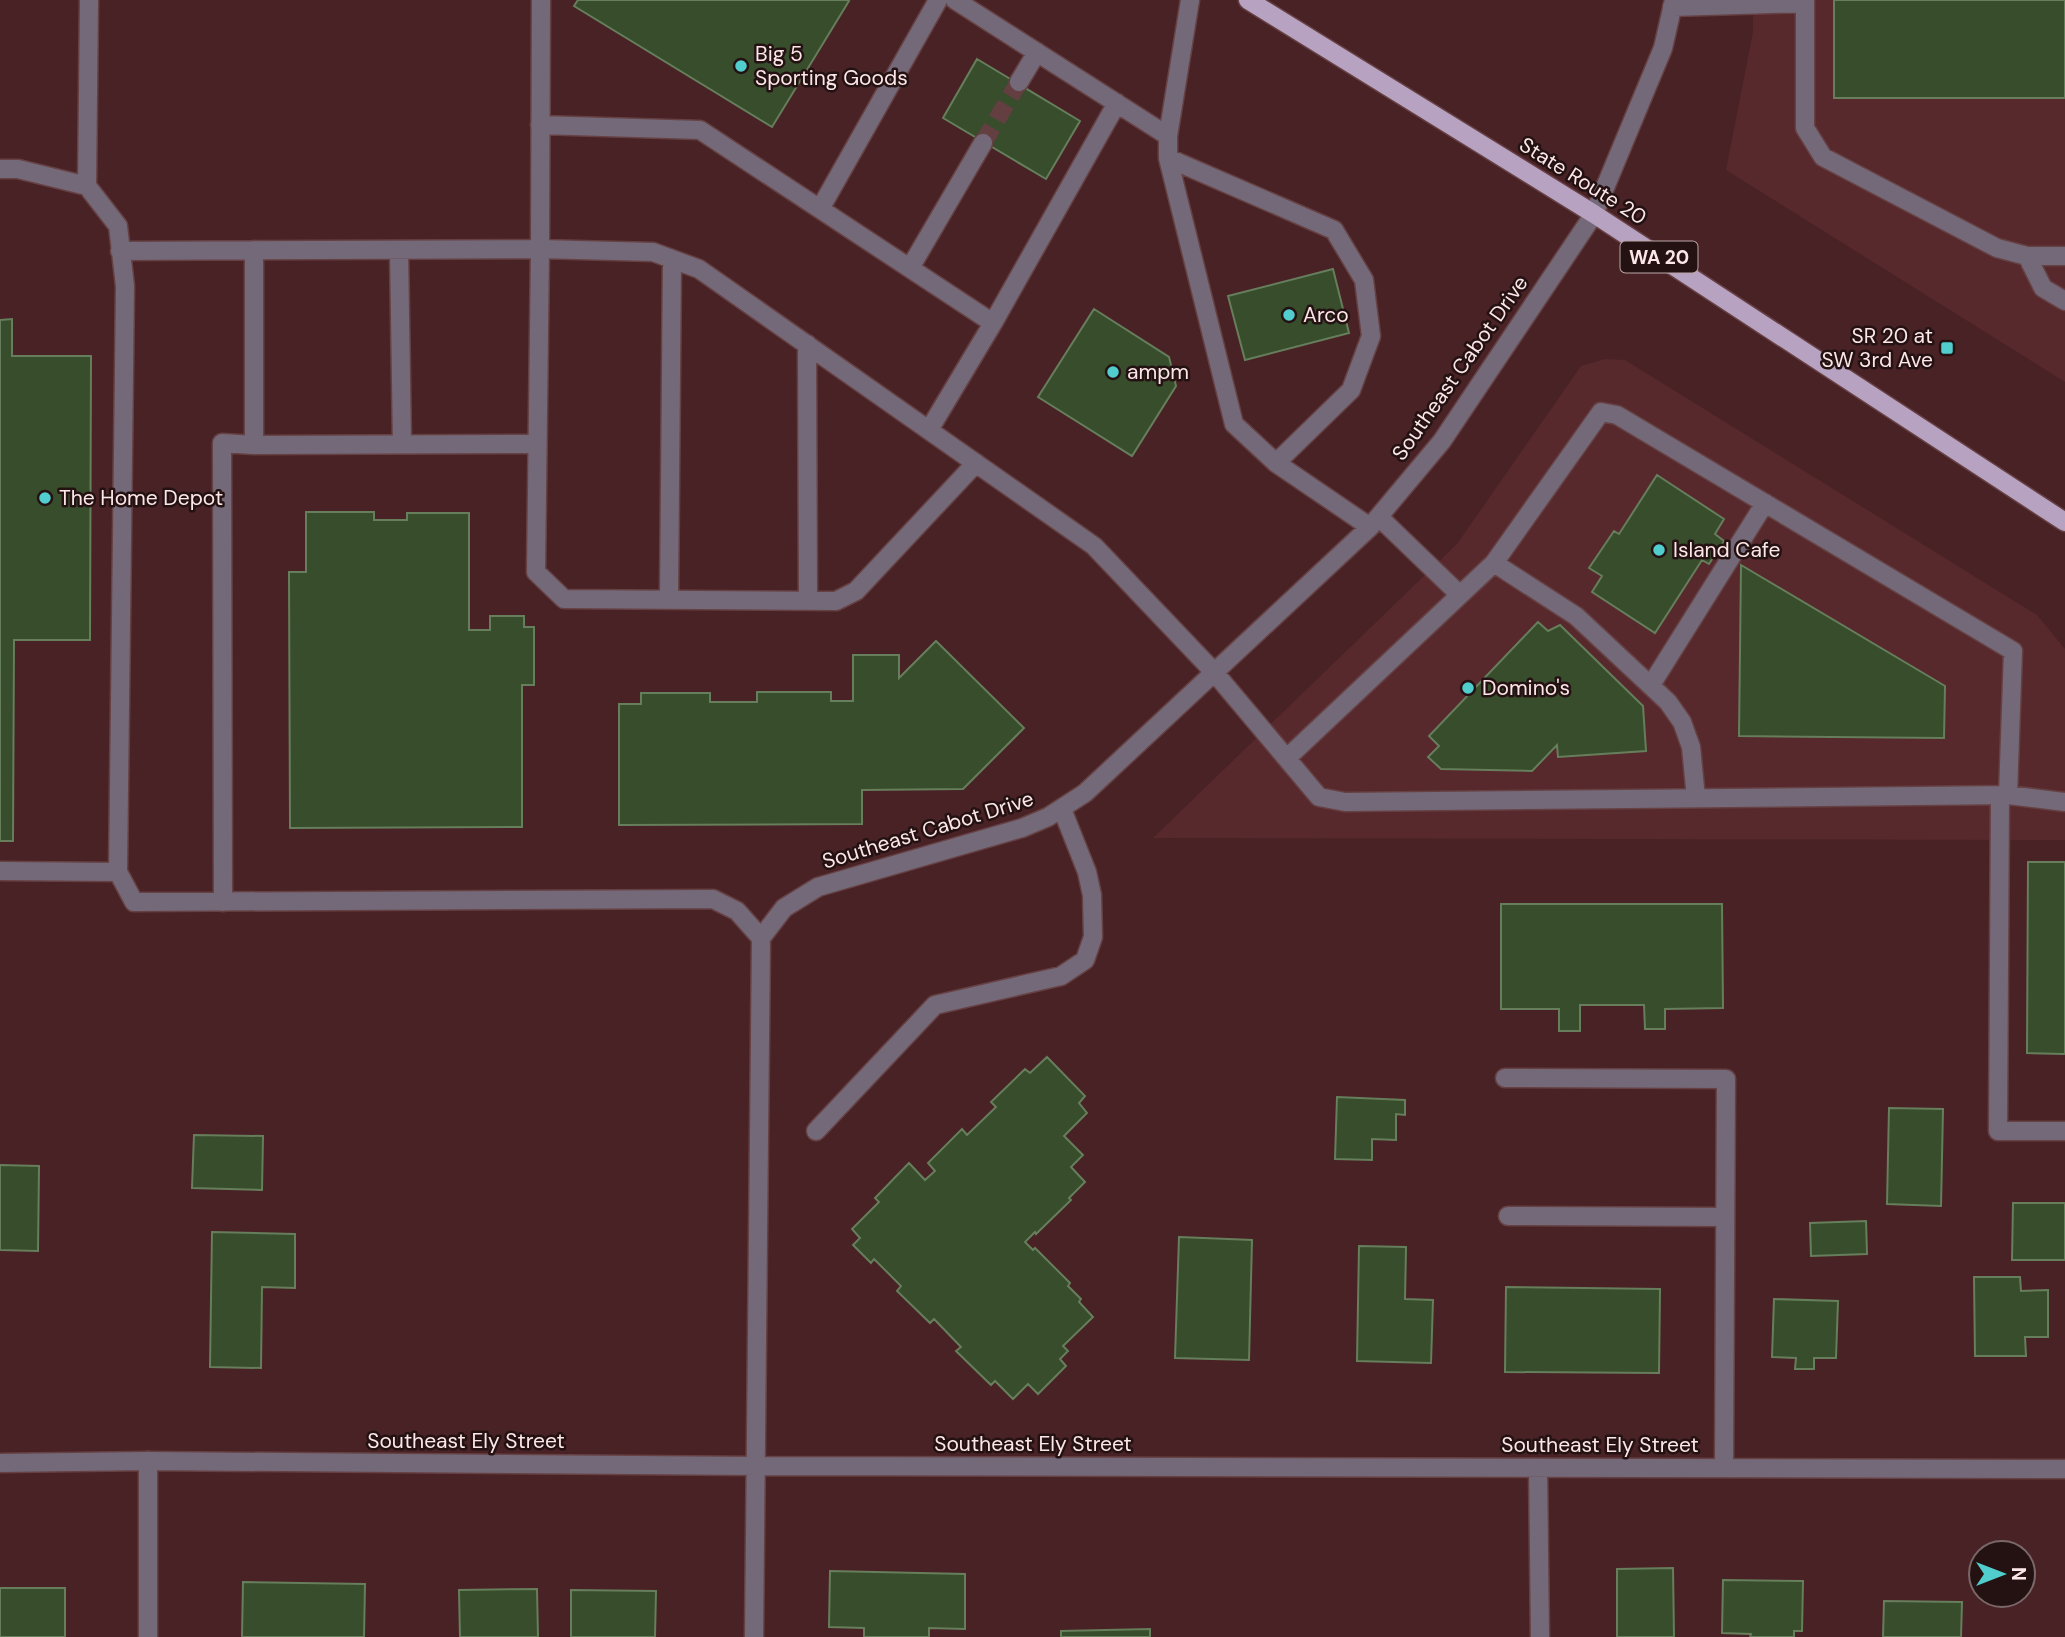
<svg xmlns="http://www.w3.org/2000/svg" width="2065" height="1637" viewBox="0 0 2065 1637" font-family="'DM Sans',sans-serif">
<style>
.built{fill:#57292d}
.building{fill:#374d2c;stroke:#667e5b;stroke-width:2}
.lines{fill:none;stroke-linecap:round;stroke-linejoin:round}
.minor-tunnel{stroke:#643f42;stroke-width:18;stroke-dasharray:18 9;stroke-linecap:butt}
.minor-casing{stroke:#664144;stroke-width:21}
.major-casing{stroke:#664144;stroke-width:21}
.minor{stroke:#746978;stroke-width:18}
.major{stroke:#b8a2c1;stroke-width:18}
.poi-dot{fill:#52cdce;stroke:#241213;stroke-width:2.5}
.labels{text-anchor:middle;stroke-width:5;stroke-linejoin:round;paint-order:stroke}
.shield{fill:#241213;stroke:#bba6a7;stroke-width:2}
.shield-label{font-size:19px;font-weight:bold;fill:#fce6e7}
.poi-label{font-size:21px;fill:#fce6e7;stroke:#241213;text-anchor:start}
.street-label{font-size:21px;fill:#fce6e7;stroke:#241213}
</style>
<rect width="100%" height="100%" fill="#492225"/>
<!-- built -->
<path class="built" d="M1753,0H2065V382L1726,170L1753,32Z
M1605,359L1625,360L2037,615L2065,649V840L1153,838L1457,544L1581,366Z"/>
<!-- building -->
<path class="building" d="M578,0H847L849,1L772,127L574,6Z
M1834,0H2065V98H1834Z
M977,59L1080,121L1046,179L943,118Z
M1333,269L1349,333L1245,360L1228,296Z
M1094,309L1169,357L1176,386L1132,456L1038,397Z
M12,319V356H91L90,640H14L13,841H0V320Z
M1657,475L1724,519L1715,534L1724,541L1709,564L1702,560L1655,633L1592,592L1602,576L1589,568L1614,531L1619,534Z
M306,512H374V520H407V513H469V630H490V616H524V627H534V685H522V827L290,828L289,572H306Z
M1741,565L1945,686L1944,738L1739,736Z
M1538,622L1548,631L1560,625L1643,706L1646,751L1558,757L1557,745L1532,771L1441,769L1428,757L1439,746L1429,736Z
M936,641L1024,728L963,789L862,790V824L619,825V704H641V693H710V702H757V692H831V701H853V655H899V678Z
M2028,862H2065V1054L2027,1053Z
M1501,904H1722L1723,1008L1665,1009V1029H1645L1644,1005H1580V1031H1559V1009H1501Z
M1047,1057L1085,1096L1079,1103L1087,1113L1064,1136L1083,1155L1071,1167L1085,1182L1069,1198L1071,1200L1036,1234L1035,1232L1025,1242L1033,1250L1035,1248L1070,1283L1068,1286L1081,1299L1079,1302L1093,1317L1063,1346L1068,1351L1060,1359L1066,1366L1038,1394L1028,1384L1013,1399L995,1381L991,1385L956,1351L961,1347L934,1319L930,1323L897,1291L901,1286L874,1259L871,1263L853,1245L860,1238L852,1229L879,1202L875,1198L909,1163L925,1180L935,1171L928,1163L962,1129L967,1135L996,1107L991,1102L1025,1069L1030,1073Z
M1337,1097L1405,1100V1115L1396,1114V1140L1372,1139V1160L1335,1159Z
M1889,1108L1943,1109L1941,1206L1887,1204Z
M194,1135L263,1136L262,1190L192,1188Z
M0,1165L39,1166L38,1251L0,1250Z
M2013,1203H2065V1260H2012Z
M1866,1221L1867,1254L1811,1256L1810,1223Z
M212,1232L295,1234V1288L262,1287L261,1368L210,1367Z
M1179,1237L1252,1240L1249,1360L1175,1358Z
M1359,1246L1406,1247L1405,1299L1433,1300L1431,1363L1357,1361Z
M1974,1277H2020L2021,1291L2048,1290V1337H2025L2026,1356H1975Z
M1506,1287L1660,1289L1659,1373L1505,1372Z
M1774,1299L1838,1301L1836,1358H1814V1369H1795L1796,1358L1772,1357Z
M1673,1568L1674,1637H1617V1569Z
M830,1571L965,1574V1629L929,1628V1637H864V1628L829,1627Z
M1723,1580L1803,1581L1802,1631H1794V1637H1750L1751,1634L1722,1633Z
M243,1582L365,1584L364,1637H242Z
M0,1588H65V1637H0Z
M537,1589L538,1637H460L459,1590Z
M571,1590L656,1591L655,1637H571Z
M1884,1601L1962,1602L1961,1637H1883Z
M1150,1629V1637H1061V1631Z"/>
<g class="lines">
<!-- minor-tunnel -->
<path class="minor-tunnel" d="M983,143L1019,82"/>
<!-- minor casing -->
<g class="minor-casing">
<path id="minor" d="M955,0L1168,136
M1190,0L1168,136V158L1234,424L1276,463L1370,527
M1805,0V128L1823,157L1997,248L2027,256H2065
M1672,7L1805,3
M1019,82L1037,52
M540,125L700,130L993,323L929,430
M1168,158L1334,230L1364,280L1371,336L1351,390L1276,463
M0,169H18L87,186L118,226L125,286L118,872L134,902L713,899L737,911L761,938
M87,186L89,0
M820,209L938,0
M254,250V445L537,444
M399,250L402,444
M120,251L540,249L541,0
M2027,256L2043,288L2065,301
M910,268L983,143
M993,323L1117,103
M807,344L808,601
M976,463L856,591L836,601L564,599L536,572L540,249L653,252L699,269L1094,546L1214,672L1319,797L1345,802L2008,795L2065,802
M1379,517L1460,595
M1494,563L1576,616L1668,702L1682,722L1691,747L1696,798
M669,599L672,259
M1651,685L1765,503
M1287,758L1494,563L1601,412L1617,415L2013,651L2008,795
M2000,795L1998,1131H2065
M0,871L118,872
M223,902L222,443L254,445
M1505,1078L1726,1079L1724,1468
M816,1131L935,1005L1061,976L1085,960L1093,937L1092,895L1087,872L1062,809
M1508,1216L1725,1217
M148,1461V1637
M0,1463L148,1461L756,1466L2065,1469
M1538,1468L1540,1637
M754,1637L761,938L784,908L818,887L1022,828L1048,817L1085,793L1370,527L1442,441L1594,214L1663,48L1674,0"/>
</g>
<!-- major casing -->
<g class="major-casing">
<path id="major" d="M1248,0L1594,214L2065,522"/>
</g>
<!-- minor -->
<use href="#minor" class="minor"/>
<!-- major -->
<use href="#major" class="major"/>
</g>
<!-- markers -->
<g class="poi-dot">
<circle cx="741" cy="66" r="7"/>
<circle cx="1289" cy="315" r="7"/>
<rect x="1940" y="341" width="14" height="14" rx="3.5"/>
<circle cx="1113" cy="372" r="7"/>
<circle cx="45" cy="498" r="7"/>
<circle cx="1659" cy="550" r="7"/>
<circle cx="1468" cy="688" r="7"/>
</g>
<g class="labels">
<!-- shield labels -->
<rect class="shield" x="1620.5" y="241.5" width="77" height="31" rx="5"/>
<g class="shield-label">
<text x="1659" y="264">WA 20</text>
</g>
<!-- poi labels -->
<g class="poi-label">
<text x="755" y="61">Big 5<tspan x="755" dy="24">Sporting Goods</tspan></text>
<text x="1303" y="322">Arco</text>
<text x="1933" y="343" text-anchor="end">SR 20 at<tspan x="1933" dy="24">SW 3rd Ave</tspan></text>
<text x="1127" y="379">ampm</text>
<text x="59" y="505">The Home Depot</text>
<text x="1673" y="557">Island Cafe</text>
<text x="1482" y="695">Domino's</text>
</g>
<!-- street labels -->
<g class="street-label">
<text transform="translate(1583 181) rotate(32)" y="7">State Route 20</text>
<text transform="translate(1460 368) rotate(-55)" y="7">Southeast Cabot Drive</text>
<text transform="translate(928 830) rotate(-17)" y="7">Southeast Cabot Drive</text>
<text x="466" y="1448">Southeast Ely Street</text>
<text x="1033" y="1451">Southeast Ely Street</text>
<text x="1600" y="1452">Southeast Ely Street</text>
</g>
</g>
<!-- north arrow -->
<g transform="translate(2002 1574) rotate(90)"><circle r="33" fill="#241213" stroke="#7a6768" stroke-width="2"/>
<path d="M0-5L12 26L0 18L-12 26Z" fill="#52cdce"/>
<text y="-10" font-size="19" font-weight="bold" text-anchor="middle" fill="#fce6e7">N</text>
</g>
</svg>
